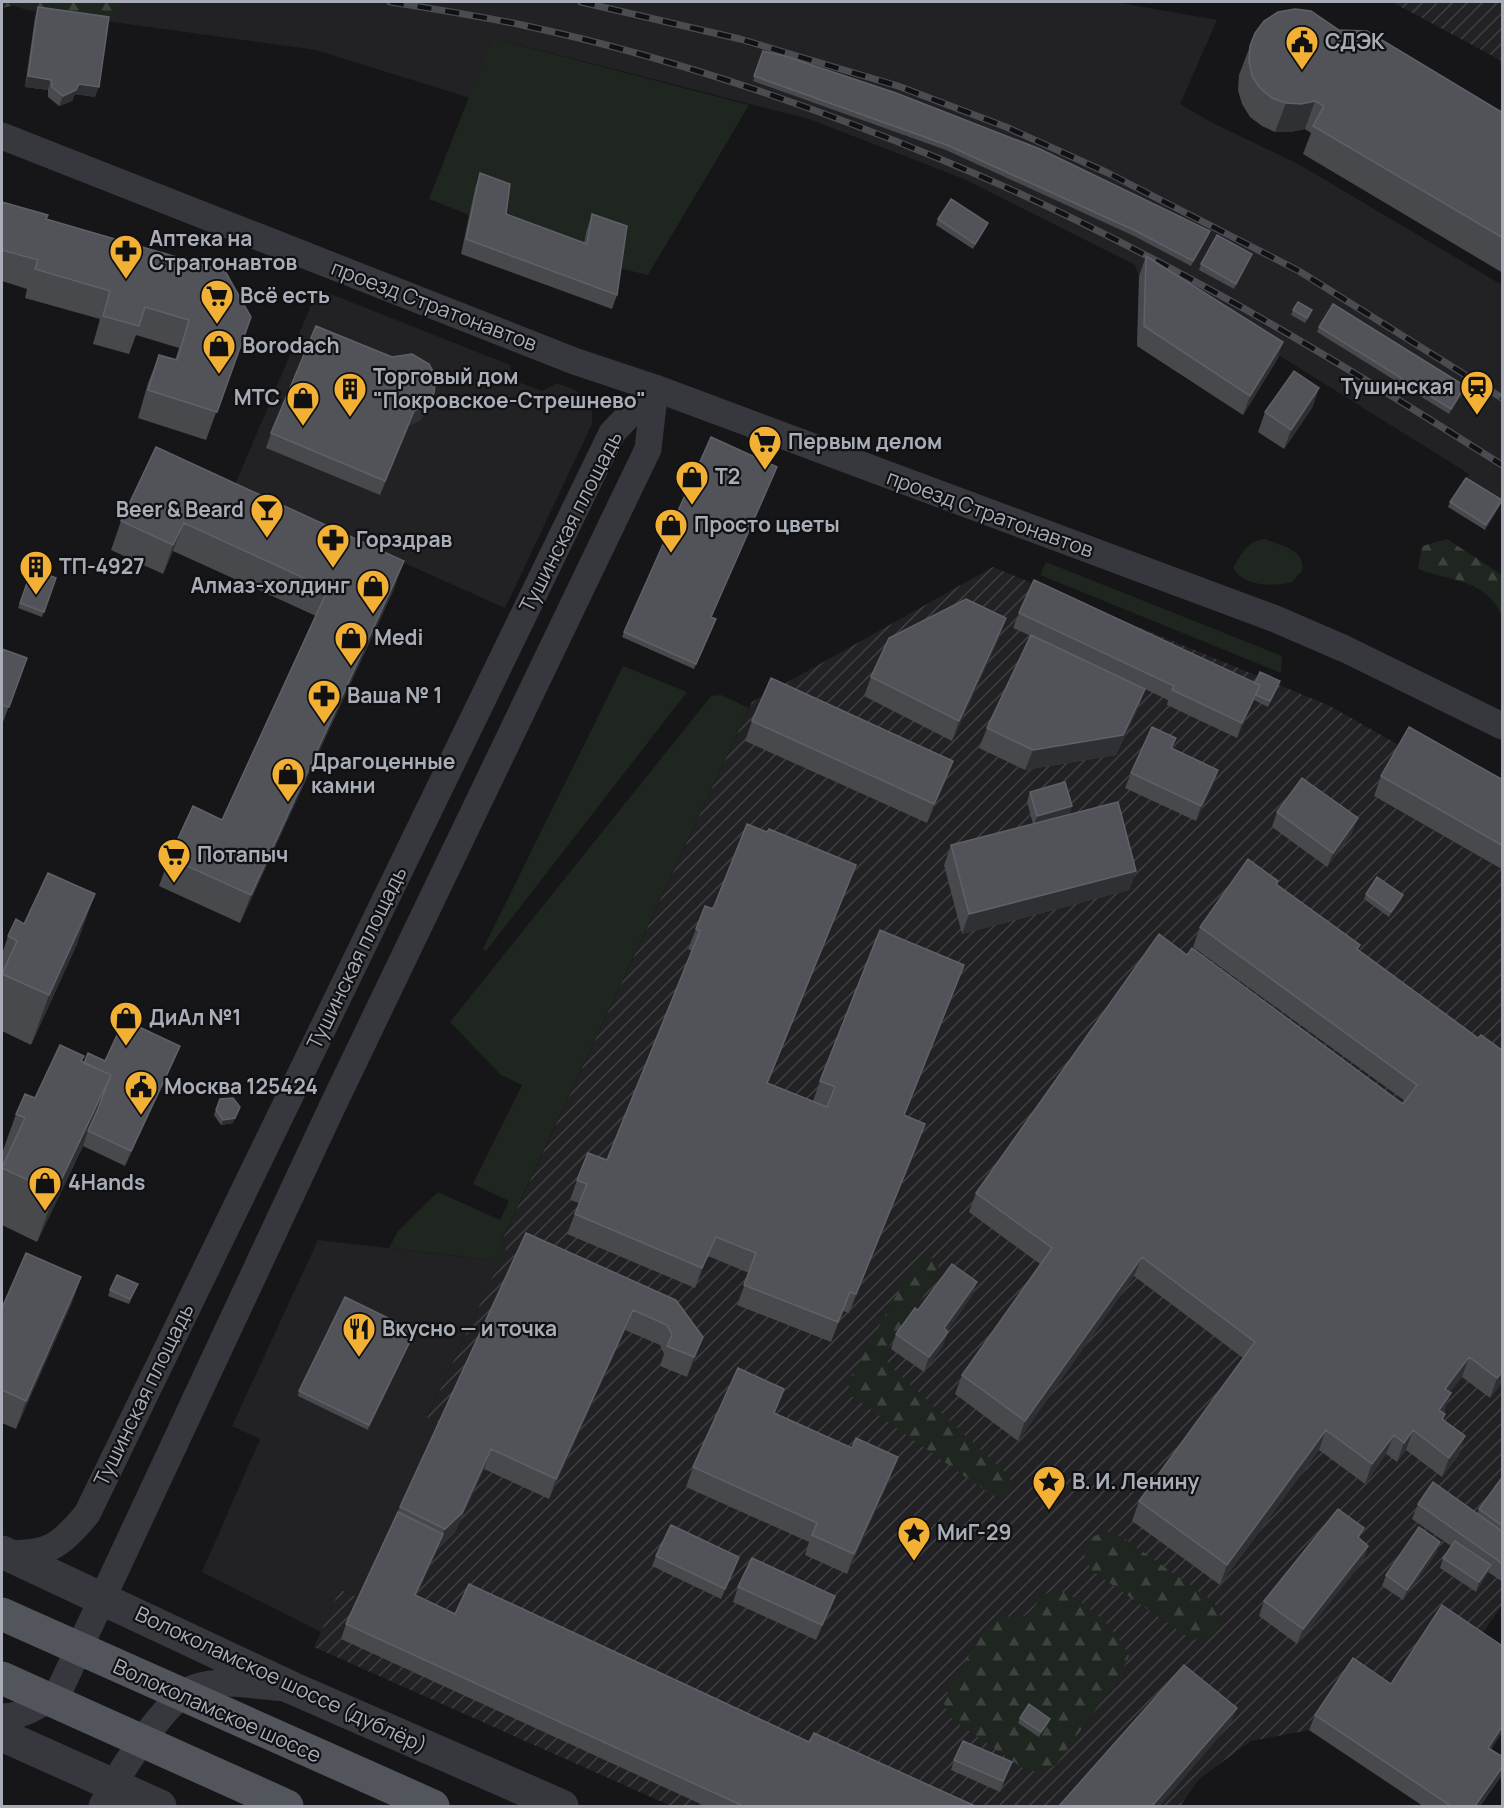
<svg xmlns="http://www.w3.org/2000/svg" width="1504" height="1808" viewBox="0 0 1504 1808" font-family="Manrope,sans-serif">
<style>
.built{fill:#222225}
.industrial{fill:url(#industrial-furrows)}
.green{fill:#1e261f}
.forest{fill:url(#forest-firs)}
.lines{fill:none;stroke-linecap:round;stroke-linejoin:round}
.minor{stroke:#37383d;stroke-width:27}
.tertiary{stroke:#37383d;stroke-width:33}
.rail-casing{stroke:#4a4c52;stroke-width:7}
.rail{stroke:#111113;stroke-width:4.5;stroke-dasharray:14;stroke-linecap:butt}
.primary-bridge{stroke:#53555c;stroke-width:33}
.wall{fill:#47494d}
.shaded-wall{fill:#2f3033}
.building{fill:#525359;stroke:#5f6168;stroke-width:1.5}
.labels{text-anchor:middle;stroke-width:4.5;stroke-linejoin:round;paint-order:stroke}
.poi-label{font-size:21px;font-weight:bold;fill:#a8adb8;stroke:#111113;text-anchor:start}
.street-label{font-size:21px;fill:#a8adb8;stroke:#111113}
</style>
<defs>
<pattern id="industrial-furrows" width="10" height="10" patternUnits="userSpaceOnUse" patternTransform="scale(1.5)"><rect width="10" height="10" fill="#222225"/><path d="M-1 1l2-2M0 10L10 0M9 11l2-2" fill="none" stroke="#3f3f43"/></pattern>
<pattern id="forest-firs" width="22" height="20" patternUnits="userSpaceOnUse" patternTransform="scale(1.5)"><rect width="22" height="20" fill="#1e261f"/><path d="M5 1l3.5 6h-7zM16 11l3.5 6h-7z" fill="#3c433d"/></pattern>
</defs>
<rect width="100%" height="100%" fill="#161618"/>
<!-- built -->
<path class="built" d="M3,2H1115L1217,20L1180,104L1211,122L1300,165L1502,285V502L1500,505L1464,483L1469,474L1280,356L1243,415L1137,346L1139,276L1135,265L964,179L809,119L492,38L470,98L316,50L26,10Z
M318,289L510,365L513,380L542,391L557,383L575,390L587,400L592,410V424L505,608L234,487Z
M318,1240L500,1261L427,1417L440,1423L359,1598L340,1589L321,1632L202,1572L260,1439L232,1426Z"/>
<!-- industrial -->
<path class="industrial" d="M1392,2H1502V61Z
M993,567L1330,706L1402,747L1374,796L1502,870V1605L1474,1646L1502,1731L1483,1763L1502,1775L1480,1806H1423L1309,1730L1251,1741L1199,1779L1180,1806H671L314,1647L340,1589L359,1598L439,1423L427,1418L506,1248L500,1245L752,702Z"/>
<!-- green -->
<path class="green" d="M492,38L749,105L648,275L581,259L500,229L475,188L469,215L429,199Z
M1265,539C1281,546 1306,549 1302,571L1292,582C1274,587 1244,587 1233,568C1242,553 1247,541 1265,539Z
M1046,562L1282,656L1281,673L1040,575Z
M623,666L687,692L486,951L483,949Z
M721,695L749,708L500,1244L506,1248L500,1261L389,1248L398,1231L438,1192L500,1220L509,1201L473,1184L522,1085L501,1075L450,1022L711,696Z"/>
<!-- forest -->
<path class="forest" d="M2,2H100L120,5L115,18L22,4L2,8Z
M1447,539L1502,575V616C1485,578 1452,582 1418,569L1422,546Z
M928,1255L939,1263L937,1276L886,1351L888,1364L1007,1474L1013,1487L1005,1497L991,1495L850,1395L848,1382L916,1260Z
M1106,1531L1122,1537L1214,1602L1221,1618L1215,1634L1199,1641L1183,1634L1091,1570L1084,1554L1090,1538Z
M1057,1589C1085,1600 1117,1629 1129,1656L1122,1672L1056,1765L1041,1773L1024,1769L952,1719L944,1704L949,1687L986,1629L999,1617L1024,1616L1032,1611L1041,1596Z"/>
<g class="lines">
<!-- minor -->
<path class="minor" d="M2,136L574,361L655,388L1273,618L1345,649L1502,726
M6,1553C48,1556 61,1545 87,1514L612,433L655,388
M2,1717C25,1716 43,1705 60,1689L333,1105L648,449L655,388
M102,1806C115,1779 166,1698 194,1688C221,1678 256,1686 285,1688"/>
<!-- tertiary -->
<path class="tertiary" d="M2,1552L292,1688L562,1806
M2,1735L160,1806"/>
<!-- rail casing -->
<g class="rail-casing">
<path id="rail" d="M390,2C434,9 479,16 522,25C663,55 807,104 940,159C1138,240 1323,351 1502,465
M581,2L740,39L898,86L1006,127L1108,173L1299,271L1502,398"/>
</g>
<!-- rail -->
<use href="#rail" class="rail"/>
<!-- primary-bridge -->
<path class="primary-bridge" d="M2,1614L433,1806
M2,1678L287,1806"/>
</g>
<!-- wall -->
<path class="wall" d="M38,7L95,97L75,94L72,101L59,106L48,97V90L25,87L35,17Z
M1339,30L1503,113V273L1303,154L1311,133L1305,129L1290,132H1275L1262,126L1250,117L1242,104L1238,90L1239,75L1255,33Z
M763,51L1210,231L1208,236L1191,266L1134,236L946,150L753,81Z
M480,173L506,214L584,243L587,229L592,214L617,295L612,309L461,254L475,188Z
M2,202L46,219L251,317L206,440L138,418L148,383L159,355L175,360L179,348L136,335L129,354L93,344L100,319L25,298L27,289L2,281Z
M938,219L988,223L986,228L973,249L936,225Z
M1146,256L1283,342L1276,361L1243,415L1137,346L1139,276Z
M1250,259L1234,289L1199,270L1201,264Z
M1293,310L1310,315L1305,323L1291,315Z
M1319,327L1464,391L1449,414L1317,332Z
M1319,388L1312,408L1284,449L1258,432L1265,412Z
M429,408L420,420L409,426L380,495L266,448L271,433Z
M156,447L394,589L240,923L159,886L169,858L222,820L316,616L173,551L163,574L111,550L121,521Z
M1450,502L1500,505L1485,530L1448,507Z
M32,569L56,578L42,617L18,608Z
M1019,613L1255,683L1278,687L1268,707L1254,700L1237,738L1167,705L1168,700L1145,689L1138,708L1116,755L1025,770L979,748L987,728L1031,636L1013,628Z
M711,617L714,624L694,669L622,637L624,632Z
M999,638L952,741L864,696L871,677Z
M2,649L27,658L3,722H2Z
M752,721L946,780L927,823L745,741Z
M1176,738L1172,748L1218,770L1213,785L1196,821L1125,788L1131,773Z
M1381,776L1503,780V870L1374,796Z
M1030,792L1072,806L1069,814L1136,871L1129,890L962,934L944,865L951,845L1033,824L1027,802Z
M1277,812L1352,833L1327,867L1272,827Z
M856,865L768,1083L827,1107L813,1101L820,1081L964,965L904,1116L918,1144L849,1313L843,1311L831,1342L737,1305L749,1273L708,1256L695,1288L567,1234L579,1203L570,1200L577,1180L607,1160L692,951L688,949L696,929L713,909Z
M1276,885L1358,950L1478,1038L1503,1051V1381L1490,1398L1462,1377L1450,1392L1444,1413L1445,1414L1443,1420L1465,1436L1458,1456L1442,1477L1406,1450L1397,1462L1386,1454L1365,1484L1319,1450L1220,1585L1132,1521L1139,1501L1243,1358L1134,1276L1018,1441L955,1394L962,1375L1040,1264L969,1212L976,1193L1187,955L1403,1104L1405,1101L1193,947L1200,927Z
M1366,894L1401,900L1389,917L1364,899Z
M24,924L77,944L31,1045L2,1031V954L8,936Z
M180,1046L174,1061L125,1166L83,1146L37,1242L2,1225V1170L4,1166L2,1165V1153L16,1114L82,1061L84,1063L105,1061Z
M220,1099L233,1123L221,1125L214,1115Z
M526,1233L703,1337L687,1377L660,1366L664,1354L660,1345L625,1330L549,1499L484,1469L455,1532L438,1549L416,1595L455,1614L809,1742L975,1806H705L341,1639L346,1624Z
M81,1277L71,1305L16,1429L2,1423V1308Z
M977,1282L971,1297L947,1331L948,1332L942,1347L924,1372L891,1349L896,1334L918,1310Z
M138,1284L129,1304L108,1296L110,1290Z
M415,1331L368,1430L298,1396L299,1391Z
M775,1413L891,1476L847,1574L805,1555L809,1542L686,1487L693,1467Z
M1503,1476V1582L1488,1572L1476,1592L1440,1568L1443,1558L1451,1546L1412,1519L1418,1504L1477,1514L1479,1509Z
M1360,1539L1368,1546L1363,1561L1297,1644L1259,1616L1264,1601Z
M1437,1552L1403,1600L1382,1586L1386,1575Z
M656,1556L739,1557L721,1599L652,1566Z
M738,1587L835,1596L830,1611L816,1640L733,1602Z
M1391,1684L1503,1757V1772L1502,1775L1480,1806H1423L1309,1730L1315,1715Z
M1020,1718L1050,1719L1048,1724L1039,1737L1018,1723Z
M954,1760L1012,1762L1000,1792L951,1770Z"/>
<!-- shaded-wall -->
<path class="shaded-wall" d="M28,76L51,80L48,90L25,87Z
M79,84L99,87L95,97L75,94L72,101L59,106L63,96Z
M1315,101L1305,129L1290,132H1275L1286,103Z
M988,223L986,228L973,249L975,244Z
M1210,231L1208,236L1191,266L1193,261Z
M1252,254L1250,259L1234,289L1236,284Z
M1283,342L1276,361L1243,415L1250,396Z
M1465,386L1464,391L1449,414L1451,409Z
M1319,388L1312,408L1284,449L1291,430Z
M434,393L429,408L420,420L409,426L380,495L414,411Z
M1502,500L1500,505L1485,530L1486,525Z
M184,523L173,551L163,574L173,545Z
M404,561L394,589L240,923L251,895Z
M1006,618L999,638L952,741L959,721Z
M1260,685L1254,700L1237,738L1242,723Z
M1145,689L1138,708L1116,755L1025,770L1033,750Z
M953,761L946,780L927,823L934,804Z
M1218,770L1213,785L1196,821L1201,806Z
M1072,806L1068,816L1034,826L1037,816Z
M1358,818L1352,833L1327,867L1333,853Z
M856,865L849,884L760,1102L767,1083Z
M1136,871L1129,890L962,934L969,914Z
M95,894L77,944L31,1045L49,995Z
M1403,895L1401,900L1389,917L1391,912Z
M964,965L957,985L897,1135L904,1115Z
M180,1046L174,1061L125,1166L131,1151Z
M111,1075L89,1132L88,1131L83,1146L37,1242L55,1193Z
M240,1107L233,1123L221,1125L223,1120Z
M925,1124L918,1144L849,1313L856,1294Z
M716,1237L708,1256L695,1288L702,1268Z
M1142,1257L1134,1276L1018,1441L1025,1421Z
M81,1277L71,1305L16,1429L26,1401Z
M977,1282L971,1297L938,1343L944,1328Z
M633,1310L625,1330L549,1499L556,1479Z
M415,1331L413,1336L368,1430L369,1425Z
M948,1332L942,1347L924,1372L929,1357Z
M703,1337L696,1357L687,1377L694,1357Z
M1469,1357L1462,1377L1438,1408L1445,1389Z
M1503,1371V1381L1490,1398L1497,1378Z
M784,1389L777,1409L767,1432L774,1413Z
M1451,1393L1444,1413L1439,1410Z
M1326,1430L1319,1450L1220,1585L1227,1565Z
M1413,1430L1406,1450L1397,1462L1404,1443Z
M1394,1435L1386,1454L1365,1484L1372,1464Z
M1465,1436L1458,1456L1442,1477L1449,1458Z
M491,1449L484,1469L455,1532L438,1549L445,1529Z
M898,1457L891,1476L847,1574L854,1554Z
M443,1534L438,1549L410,1610L415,1595Z
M1440,1542L1437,1552L1403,1600L1407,1590Z
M1368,1546L1363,1561L1297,1644L1303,1629Z
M1491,1565L1487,1575L1476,1592L1479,1582Z
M835,1596L830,1611L816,1640L822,1625Z
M1237,1708L1231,1723L1160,1806H1152Z
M1050,1719L1048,1724L1039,1737L1041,1732Z
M1503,1725V1731L1482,1763L1488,1748Z
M1503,1766L1502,1775L1480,1806H1475Z"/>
<!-- building -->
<path class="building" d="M38,7L109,17L99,87L79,84L76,90L63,96L52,87L51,80L28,76Z
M1295,9L1311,11L1339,30L1367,31L1503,113V238L1313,126L1324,106L1315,101L1301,104L1286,103L1272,98L1260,88L1252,76L1249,61L1250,46L1255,33L1264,21L1278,12Z
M763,51L788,57L896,93L1040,149L1210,231L1193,261L1136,231L947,145L754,76Z
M480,173L510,184L506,214L587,244L592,214L627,226L617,295L466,239Z
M951,199L988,223L975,244L938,219Z
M2,202L48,215L46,219L225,271L251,317L217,412L148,390L159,355L177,360L189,320L145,307L139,326L103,316L110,291L35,269L38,260L2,250Z
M1217,235L1252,254L1236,284L1201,264Z
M1146,256L1283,342L1250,396L1144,326Z
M1298,302L1312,310L1307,318L1293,310Z
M1333,304L1465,386L1451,409L1319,327Z
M316,326L392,357L412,354L429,364L436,377L434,393L426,405L414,411L385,481L271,433Z
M1294,371L1319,388L1291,430L1265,412Z
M711,437L777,467L711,617L716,619L696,664L624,632Z
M156,447L404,561L251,895L169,858L193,806L222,820L328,589L184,523L173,545L121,521Z
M1466,478L1502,500L1486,525L1450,502Z
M32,569L56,578L44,612L20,603Z
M1034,580L1260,685L1242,723L1172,690L1174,686L1019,613Z
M966,599L1006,618L959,721L871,677L889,638Z
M1031,635L1145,689L1123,735L1033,750L987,728Z
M2,649L27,658L9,707L2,705Z
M1260,672L1280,681L1270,701L1256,695L1260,685L1255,683Z
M771,678L953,761L934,804L752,721Z
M1152,727L1176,738L1171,748L1218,770L1201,806L1131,773Z
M1409,727L1503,780V846L1381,776Z
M1302,778L1358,818L1333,853L1277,812Z
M1065,782L1072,806L1037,816L1030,792Z
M1118,802L1136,871L969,914L951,845Z
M747,824L767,832L769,829L856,865L767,1083L827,1107L835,1087L820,1081L880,930L964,965L904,1115L925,1124L856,1294L850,1292L838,1322L744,1285L756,1253L716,1237L702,1268L575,1214L587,1184L577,1180L588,1153L607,1160L700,931L696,929L705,906L713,909Z
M1248,859L1278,881L1276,884L1360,945L1357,949L1478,1038L1481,1035L1503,1051V1371L1497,1378L1469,1357L1445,1389L1451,1393L1439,1410L1445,1414L1442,1419L1465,1436L1449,1458L1413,1430L1404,1443L1394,1435L1372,1464L1326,1430L1227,1565L1139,1501L1255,1342L1142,1257L1025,1421L962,1375L1052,1248L976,1193L1159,934L1187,955L1192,948L1403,1104L1417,1085L1200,927Z
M48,873L95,894L49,995L2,974L17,941L8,936L16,919L24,924Z
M1377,877L1403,895L1391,912L1366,894Z
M124,1020L180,1046L131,1151L88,1131L98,1109L111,1075L84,1063L88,1053L105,1061Z
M60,1045L84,1056L81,1061L111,1075L55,1193L2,1168L25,1118L16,1114L25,1094L35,1098Z
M233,1098L240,1107L235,1118L223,1120L216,1110L220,1099Z
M526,1233L676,1300L703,1337L694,1357L667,1346L672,1335L667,1325L633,1310L556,1479L491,1449L462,1513L445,1529L400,1507Z
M26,1253L81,1277L26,1401L2,1390V1308Z
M952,1264L977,1282L944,1328L948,1332L929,1357L896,1334L915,1308L918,1310Z
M117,1275L138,1284L130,1299L110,1290Z
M345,1297L415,1331L369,1425L299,1391Z
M738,1368L784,1389L774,1413L852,1448L856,1438L898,1457L854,1554L812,1535L817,1523L693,1467Z
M1503,1476V1526L1479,1509Z
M1433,1482L1503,1532V1564L1418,1504Z
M1338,1509L1364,1528L1358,1537L1368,1546L1303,1629L1264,1601Z
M398,1512L443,1534L415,1595L455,1614L469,1584L809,1742L814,1733L975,1806H743L346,1624Z
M671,1525L739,1557L725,1589L656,1556Z
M1419,1527L1440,1542L1407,1590L1386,1575Z
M1455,1541L1491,1565L1479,1582L1443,1558Z
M752,1558L835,1596L822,1625L738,1587Z
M1442,1605L1501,1645L1503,1643V1725L1488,1748L1503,1757V1766L1475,1806H1451L1315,1715L1353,1658L1391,1684Z
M1184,1665L1237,1708L1152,1806H1059Z
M1029,1704L1050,1719L1041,1732L1020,1718Z
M963,1741L1012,1762L1003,1781L954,1760Z"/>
<!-- icons -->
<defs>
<g id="civic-pin" transform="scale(1.725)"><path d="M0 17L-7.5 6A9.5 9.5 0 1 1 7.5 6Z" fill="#f2b134" stroke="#111113"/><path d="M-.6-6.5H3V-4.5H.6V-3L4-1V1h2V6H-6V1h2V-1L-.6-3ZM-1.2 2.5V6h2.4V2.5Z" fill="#111"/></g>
<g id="pharmacy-pin" transform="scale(1.725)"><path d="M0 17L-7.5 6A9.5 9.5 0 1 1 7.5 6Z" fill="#f2b134" stroke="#111113"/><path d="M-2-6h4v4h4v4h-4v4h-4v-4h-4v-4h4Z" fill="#111"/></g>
<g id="supermarket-pin" transform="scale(1.725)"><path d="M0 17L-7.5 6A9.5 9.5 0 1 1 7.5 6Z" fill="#f2b134" stroke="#111113"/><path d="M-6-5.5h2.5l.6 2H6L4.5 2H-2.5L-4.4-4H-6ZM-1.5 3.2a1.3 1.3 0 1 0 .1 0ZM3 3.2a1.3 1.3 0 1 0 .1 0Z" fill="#111"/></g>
<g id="shop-pin" transform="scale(1.725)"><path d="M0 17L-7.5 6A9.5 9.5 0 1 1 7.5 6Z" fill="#f2b134" stroke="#111113"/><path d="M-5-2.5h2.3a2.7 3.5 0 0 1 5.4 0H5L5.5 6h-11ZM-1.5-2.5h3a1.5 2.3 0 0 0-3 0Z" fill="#111"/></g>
<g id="station-pin" transform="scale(1.725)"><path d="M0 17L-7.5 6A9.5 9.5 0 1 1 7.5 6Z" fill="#f2b134" stroke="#111113"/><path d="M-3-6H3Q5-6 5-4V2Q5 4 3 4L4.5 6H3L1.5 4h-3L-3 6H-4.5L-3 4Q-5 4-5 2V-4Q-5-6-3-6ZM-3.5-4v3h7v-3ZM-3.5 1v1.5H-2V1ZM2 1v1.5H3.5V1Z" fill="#111"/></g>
<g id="building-pin" transform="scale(1.725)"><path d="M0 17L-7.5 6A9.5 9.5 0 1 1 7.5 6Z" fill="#f2b134" stroke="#111113"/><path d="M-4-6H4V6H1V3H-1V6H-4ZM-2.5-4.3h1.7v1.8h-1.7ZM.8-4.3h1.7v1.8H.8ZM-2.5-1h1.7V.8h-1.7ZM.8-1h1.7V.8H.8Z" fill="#111"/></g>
<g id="bar-pin" transform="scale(1.725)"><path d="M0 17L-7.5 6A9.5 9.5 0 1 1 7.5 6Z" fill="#f2b134" stroke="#111113"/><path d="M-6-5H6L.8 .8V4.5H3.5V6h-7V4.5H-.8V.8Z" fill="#111"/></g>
<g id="restaurant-pin" transform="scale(1.725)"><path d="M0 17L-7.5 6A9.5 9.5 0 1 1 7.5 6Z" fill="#f2b134" stroke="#111113"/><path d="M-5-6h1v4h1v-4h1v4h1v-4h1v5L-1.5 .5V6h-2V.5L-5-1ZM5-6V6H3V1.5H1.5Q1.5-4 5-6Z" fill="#111"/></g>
<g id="sight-pin" transform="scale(1.725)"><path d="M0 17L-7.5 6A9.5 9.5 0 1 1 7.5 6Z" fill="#f2b134" stroke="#111113"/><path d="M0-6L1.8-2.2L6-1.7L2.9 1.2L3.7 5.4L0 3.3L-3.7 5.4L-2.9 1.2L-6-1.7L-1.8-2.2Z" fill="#111"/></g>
</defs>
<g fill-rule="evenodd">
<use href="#civic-pin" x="1302" y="42"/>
<use href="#pharmacy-pin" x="126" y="251"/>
<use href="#supermarket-pin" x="217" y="296"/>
<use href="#shop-pin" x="219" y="346"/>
<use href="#station-pin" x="1477" y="387"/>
<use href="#building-pin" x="350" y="389"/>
<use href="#shop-pin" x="303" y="398"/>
<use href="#supermarket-pin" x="765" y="442"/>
<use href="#shop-pin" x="692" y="477"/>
<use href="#bar-pin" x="267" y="510"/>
<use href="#shop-pin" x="671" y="525"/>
<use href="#pharmacy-pin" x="333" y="540"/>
<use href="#building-pin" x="36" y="567"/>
<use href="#shop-pin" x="373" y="586"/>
<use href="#shop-pin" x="351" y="638"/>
<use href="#pharmacy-pin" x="324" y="696"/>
<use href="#shop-pin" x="288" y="774"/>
<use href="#supermarket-pin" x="174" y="855"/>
<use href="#shop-pin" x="126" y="1018"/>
<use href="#civic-pin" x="141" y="1087"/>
<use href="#shop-pin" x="45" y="1183"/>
<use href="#restaurant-pin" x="359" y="1329"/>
<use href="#sight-pin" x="1049" y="1482"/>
<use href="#sight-pin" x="914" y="1533"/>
</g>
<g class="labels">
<!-- poi labels -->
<g class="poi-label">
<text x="1325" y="49">СДЭК</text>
<text x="149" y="246">Аптека на<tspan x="149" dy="24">Стратонавтов</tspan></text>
<text x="240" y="303">Всё есть</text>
<text x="242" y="353">Borodach</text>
<text x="373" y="384">Торговый дом<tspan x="373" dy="24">"Покровское-Стрешнево"</tspan></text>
<text x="1454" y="394" text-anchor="end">Тушинская</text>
<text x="280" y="405" text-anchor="end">МТС</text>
<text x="788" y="449">Первым делом</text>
<text x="715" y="484">T2</text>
<text x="244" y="517" text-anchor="end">Beer &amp; Beard</text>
<text x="694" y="532">Просто цветы</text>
<text x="356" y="547">Горздрав</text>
<text x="59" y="574">ТП-4927</text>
<text x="350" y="593" text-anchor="end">Алмаз-холдинг</text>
<text x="374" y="645">Medi</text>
<text x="347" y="703">Ваша № 1</text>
<text x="311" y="769">Драгоценные<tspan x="311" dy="24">камни</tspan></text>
<text x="197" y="862">Потапыч</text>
<text x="149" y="1025">ДиАл №1</text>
<text x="164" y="1094">Москва 125424</text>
<text x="68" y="1190">4Hands</text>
<text x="382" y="1336">Вкусно — и точка</text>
<text x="1072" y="1489">В. И. Ленину</text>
<text x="937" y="1540">МиГ-29</text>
</g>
<!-- street labels -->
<g class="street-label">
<text transform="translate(434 306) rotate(21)" y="7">проезд Стратонавтов</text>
<text transform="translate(990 514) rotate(20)" y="7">проезд Стратонавтов</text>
<text transform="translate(571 522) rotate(-63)" y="7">Тушинская площадь</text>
<text transform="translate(357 958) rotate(-64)" y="7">Тушинская площадь</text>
<text transform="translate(144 1395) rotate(-64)" y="7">Тушинская площадь</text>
<text transform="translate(281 1680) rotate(25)" y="7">Волоколамское шоссе (дублёр)</text>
<text transform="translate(217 1711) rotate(24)" y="7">Волоколамское шоссе</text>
</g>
</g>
<!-- border -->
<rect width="1504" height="1808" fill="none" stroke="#a8adb8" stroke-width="6"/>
</svg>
